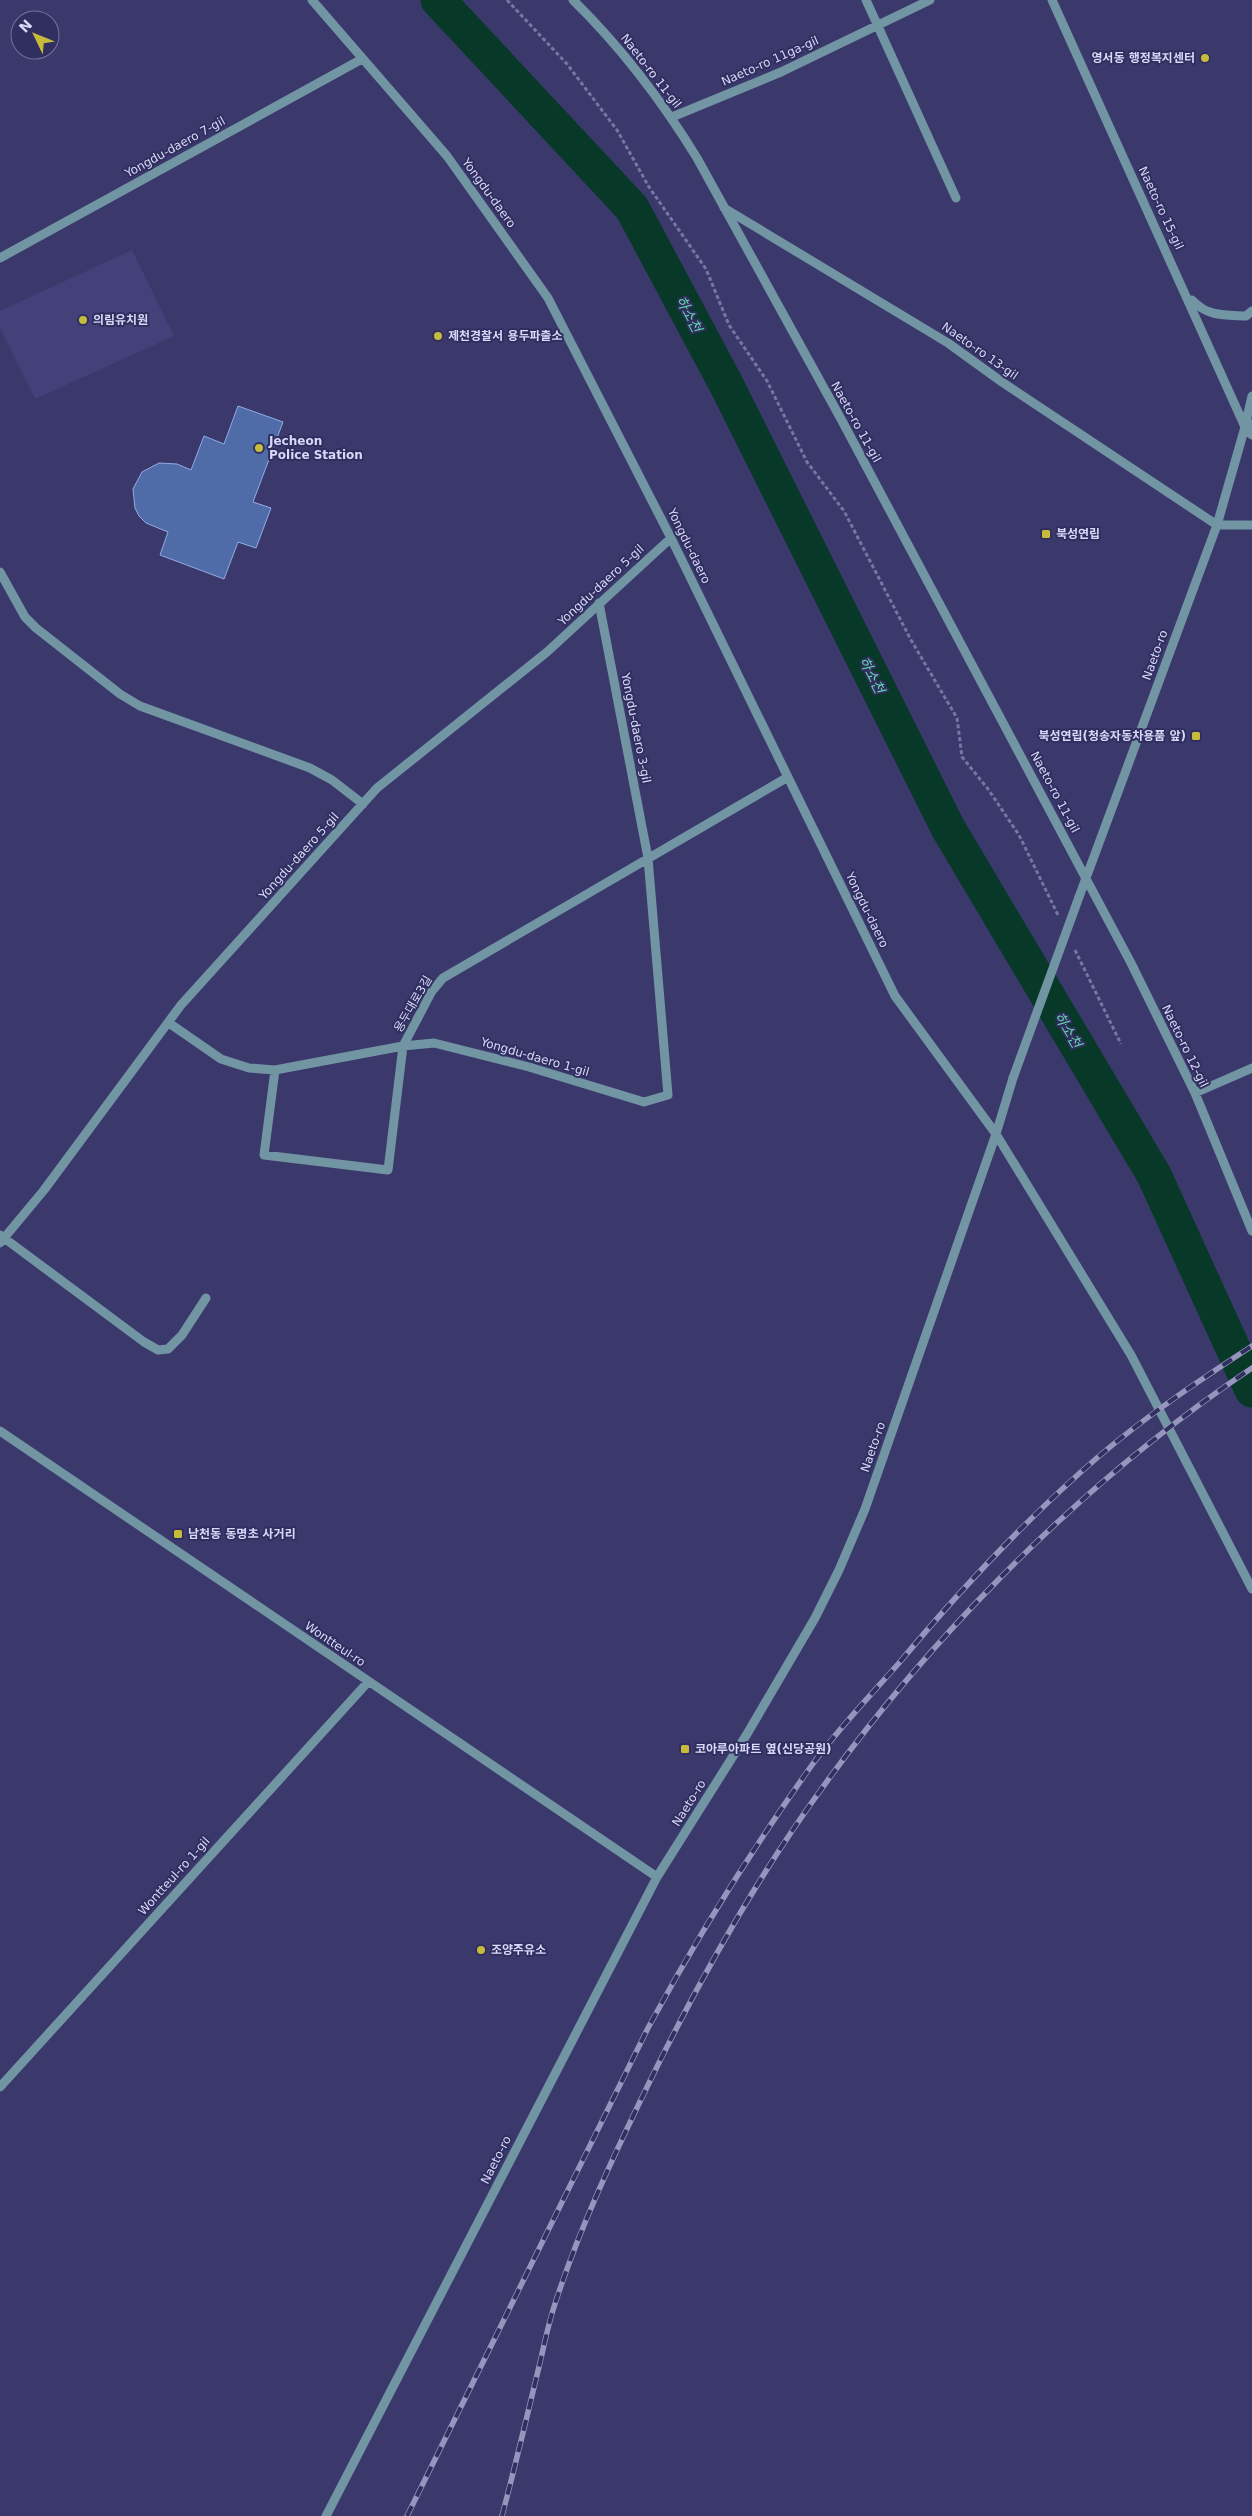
<svg xmlns="http://www.w3.org/2000/svg" width="1252" height="2516" viewBox="0 0 1252 2516" font-family="'DejaVu Sans','Noto Sans KR',sans-serif">
<style>
.built{fill:#43407a}
.lines{fill:none;stroke-linecap:round;stroke-linejoin:round}
.river{stroke:#083928;stroke-width:35}
.building{fill:#4f6ca8;stroke:#91ade4}
.path{stroke:#7676a1;stroke-width:3;stroke-dasharray:4 2.5;stroke-linecap:butt}
.minor{stroke:#7195a3;stroke-width:9}
.rail-casing{stroke:#9595bd;stroke-width:5.5}
.rail{stroke:#312e60;stroke-width:4;stroke-dasharray:11;stroke-linecap:butt}
.minor-bridge{stroke:#7195a3;stroke-width:9}
.poi-dot{fill:#c7bb3b;stroke:#312e60;stroke-width:2}
.labels{text-anchor:middle;stroke-width:4;stroke-linejoin:round;paint-order:stroke}
.poi-label{font-size:12px;font-weight:bold;fill:#d7d9f8;stroke:#312e60;text-anchor:start}
.street-label{font-size:12px;fill:#d7d9f8;stroke:#312e60}
.water-label{font-size:14px;font-style:italic;fill:#61d9a8;stroke:#312e60}
</style>
<rect width="100%" height="100%" fill="#3b396c"/>
<!-- built -->
<path class="built" d="M132,250L174,336L35,399L0,328V311Z"/>
<g class="lines">
<!-- river -->
<path class="river" d="M438,0L632,208L726,384L948,828L1154,1175L1252,1390"/>
</g>
<!-- building -->
<path class="building" d="M238,406L283,422L253,502L271,508L256,548L238,542L224,579L160,555L168,532L146,523L139,516L135,508L133,489L142,472L159,463L177,464L191,470L204,436L224,444Z"/>
<g class="lines">
<!-- path -->
<path class="path" d="M507,0L567,64L617,130L649,187L706,269L729,325L767,381L807,462L844,511L911,640L957,718L962,757L988,789L1019,835L1058,915
M1075,950L1121,1044"/>
<!-- minor -->
<path class="minor" d="M312,0L447,156L548,298L671,538L895,996L996,1134L1131,1355L1252,1589
M573,0C621,47 662,101 697,158L841,419L1131,963L1195,1093L1252,1231
M866,0L956,198
M1052,0L1245,427L1252,435
M672,117L781,72L930,0
M724,208L948,343L1002,382L1217,525H1252
M0,258L362,59
M1192,300C1208,317 1224,315 1246,316L1252,311
M1245,426L1252,396
M0,572L25,617L36,628L120,694L140,706L310,768L332,780L363,804
M1079,897L1217,525L1245,427L1252,424
M169,1023L221,1059L249,1068L275,1070L403,1046L434,1043L529,1067L644,1102L668,1095L648,858L599,603
M275,1070L264,1155L388,1170L403,1046L432,991L443,978L788,777
M1195,1093L1252,1068
M0,1235L144,1342L158,1350L168,1349L182,1335L206,1298
M0,1243L44,1190L181,1005L377,788L547,652L671,538
M0,1431L657,1877
M0,2087L368,1682
M326,2516L657,1877L747,1734L815,1618L839,1570L865,1509L996,1134L1013,1078"/>
<!-- rail casing -->
<g class="rail-casing">
<path id="rail" d="M407,2516L648,2028C697,1937 752,1849 812,1765C838,1729 870,1696 899,1663C960,1590 1026,1519 1098,1457C1146,1416 1200,1380 1252,1346
M502,2516C514,2470 525,2425 536,2379C542,2356 546,2333 553,2310C578,2231 613,2157 649,2083C691,1997 738,1911 792,1831C912,1654 1074,1487 1252,1368"/>
</g>
<!-- rail -->
<use href="#rail" class="rail"/>
<!-- minor-bridge -->
<path class="minor-bridge" d="M1013,1078L1079,897"/>
</g>
<!-- markers -->
<g class="poi-dot">
<circle cx="1205" cy="58" r="5"/>
<circle cx="83" cy="320" r="5"/>
<circle cx="438" cy="336" r="5"/>
<circle cx="259" cy="448" r="5"/>
<rect x="1041" y="529" width="10" height="10" rx="2.5"/>
<rect x="1191" y="731" width="10" height="10" rx="2.5"/>
<rect x="173" y="1529" width="10" height="10" rx="2.5"/>
<rect x="680" y="1744" width="10" height="10" rx="2.5"/>
<circle cx="481" cy="1950" r="5"/>
</g>
<g class="labels">
<!-- poi labels -->
<g class="poi-label">
<text x="1195" y="62" text-anchor="end">영서동 행정복지센터</text>
<text x="93" y="324">의림유치원</text>
<text x="448" y="340">제천경찰서 용두파출소</text>
<text x="269" y="445">Jecheon<tspan x="269" dy="14">Police Station</tspan></text>
<text x="1056" y="538">북성연립</text>
<text x="1186" y="740" text-anchor="end">북성연립(청송자동차용품 앞)</text>
<text x="188" y="1538">남천동 동명초 사거리</text>
<text x="695" y="1753">코아루아파트 옆(신당공원)</text>
<text x="491" y="1954">조양주유소</text>
</g>
<!-- street labels -->
<g class="street-label">
<text transform="translate(770 61) rotate(-24)" y="4">Naeto-ro 11ga-gil</text>
<text transform="translate(651 71) rotate(52)" y="4">Naeto-ro 11-gil</text>
<text transform="translate(175 147) rotate(-29)" y="4">Yongdu-daero 7-gil</text>
<text transform="translate(489 193) rotate(54)" y="4">Yongdu-daero</text>
<text transform="translate(1161 208) rotate(65)" y="4">Naeto-ro 15-gil</text>
<text transform="translate(980 351) rotate(35)" y="4">Naeto-ro 13-gil</text>
<text transform="translate(856 422) rotate(61)" y="4">Naeto-ro 11-gil</text>
<text transform="translate(689 546) rotate(64)" y="4">Yongdu-daero</text>
<text transform="translate(601 585) rotate(-43)" y="4">Yongdu-daero 5-gil</text>
<text transform="translate(1155 655) rotate(-70)" y="4">Naeto-ro</text>
<text transform="translate(636 728) rotate(79)" y="4">Yongdu-daero 3-gil</text>
<text transform="translate(1055 792) rotate(62)" y="4">Naeto-ro 11-gil</text>
<text transform="translate(299 856) rotate(-48)" y="4">Yongdu-daero 5-gil</text>
<text transform="translate(867 910) rotate(64)" y="4">Yongdu-daero</text>
<text transform="translate(413 1004) rotate(-60)" y="4">용두대로3길</text>
<text transform="translate(1185 1046) rotate(64)" y="4">Naeto-ro 12-gil</text>
<text transform="translate(535 1057) rotate(16)" y="4">Yongdu-daero 1-gil</text>
<text transform="translate(873 1447) rotate(-71)" y="4">Naeto-ro</text>
<text transform="translate(335 1644) rotate(34)" y="4">Wontteul-ro</text>
<text transform="translate(689 1803) rotate(-58)" y="4">Naeto-ro</text>
<text transform="translate(174 1876) rotate(-48)" y="4">Wontteul-ro 1-gil</text>
<text transform="translate(496 2160) rotate(-63)" y="4">Naeto-ro</text>
</g>
<!-- water labels -->
<g class="water-label">
<text transform="translate(689 314) rotate(62)" y="5">하소천</text>
<text transform="translate(872 675) rotate(63)" y="5">하소천</text>
<text transform="translate(1068 1030) rotate(59)" y="5">하소천</text>
</g>
</g>
<!-- north arrow -->
<g transform="translate(35 35) rotate(313)"><circle r="24" fill="#312e60" stroke="#73729d"/>
<path d="M0-4L9 19L0 12L-9 19Z" fill="#c7bb3b"/>
<text y="-8" font-size="14" font-weight="bold" text-anchor="middle" fill="#d7d9f8">N</text>
</g>
</svg>
